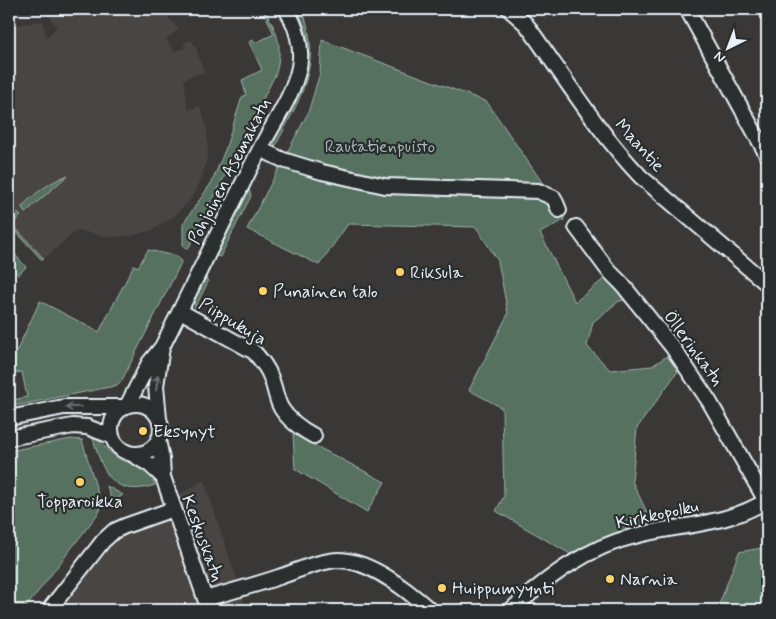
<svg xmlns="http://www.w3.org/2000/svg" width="776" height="619" viewBox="0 0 776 619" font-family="Mynerve,sans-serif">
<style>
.built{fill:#4a4542}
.green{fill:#57715f;stroke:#a0b1ac}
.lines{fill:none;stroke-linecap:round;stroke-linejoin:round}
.minor-casing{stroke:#e8f1f8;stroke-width:18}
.minor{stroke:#2a2d2e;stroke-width:14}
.oneway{stroke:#6c7275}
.poi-dot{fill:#ffd166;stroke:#2a2d2e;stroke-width:2}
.labels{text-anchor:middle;stroke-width:4.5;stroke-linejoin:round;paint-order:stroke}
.street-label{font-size:18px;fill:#e8f1f8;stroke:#2a2d2e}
.park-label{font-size:18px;fill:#a7b7b3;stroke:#2a2d2e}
.poi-label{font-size:18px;fill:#e8f1f8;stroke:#2a2d2e;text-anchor:start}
</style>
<rect width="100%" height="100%" fill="#393837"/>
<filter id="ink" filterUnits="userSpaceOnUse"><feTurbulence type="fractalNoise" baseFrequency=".02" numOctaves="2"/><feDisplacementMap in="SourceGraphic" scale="10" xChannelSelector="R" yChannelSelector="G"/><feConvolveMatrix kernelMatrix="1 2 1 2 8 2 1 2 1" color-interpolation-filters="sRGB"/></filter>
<g filter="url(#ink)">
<!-- built -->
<path class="built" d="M54,9H158L161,10L179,29L166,39L174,51L185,48L183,43L192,40L194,45H195L204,72L184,79L188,110L200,106L207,129L208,154L202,177L191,199L173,217L152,230L131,236L107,237L77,230L44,259L9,222V26L43,21L46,38L57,27L47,13Z
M204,480L247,610H46L103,541Z"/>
<!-- green -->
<path class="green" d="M264,9C278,33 283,46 276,73L188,249L183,246V224L212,182L225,150L242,97L246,95L242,80L262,70L249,42L253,40L255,43L274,34L263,10Z
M296,9H301L303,11C323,67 299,99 275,147L274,140C292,96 327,58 296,9Z
M322,40L487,102L546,188L564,210V220L540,233L575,302L609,275L630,300L619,301L593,322L587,346L610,370L652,366L667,356L678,371L637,428L632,481L654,527C621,533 602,538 572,555L496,511L504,496L502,408L469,390L508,314L498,261L476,227L348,224L319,265L247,229L308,113L320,73Z
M68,175L25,213L22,207C33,194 52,181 68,175Z
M249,189L251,196L220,257L216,256Z
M15,211L21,216L12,224L44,259H41L10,225L9,217Z
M9,248L26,267L18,275L9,264Z
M148,250L175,256L180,259L181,263L122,380L117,385L110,387L9,407V401L27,397L22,372L9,374V367L40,301L99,332L134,265L138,267Z
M206,277L208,282L195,308L194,300Z
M293,434L385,482L367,512L295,469Z
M92,435C101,441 106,450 115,456C132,468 146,460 155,485C111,499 102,470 92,435Z
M71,439L82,440L101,504L100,511L24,610H9V451Z
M107,486L123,495L112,502Z
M767,547V610H717L739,552Z"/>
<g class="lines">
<!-- minor casing -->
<g class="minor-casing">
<path id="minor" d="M509,9L526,24C563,75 597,131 641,177L767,284
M687,9L767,155
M260,149L283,160L322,172L385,186L538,191L554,198L559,210
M576,227L608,270L622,284L673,348L709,401L766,501
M180,311L254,352C261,360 268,368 271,378C275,388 276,399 281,408C289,421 301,429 314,436
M111 429a25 25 0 1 1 50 0a25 25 0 1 1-50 0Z
M128,404L149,363L162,347C195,281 227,214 260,149C273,124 294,94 299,67C303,47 296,25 286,9
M9,418L64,407H122
M159,419L156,386L162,347
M9,438L73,426L87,427L111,436
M158,440L162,459L163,477L209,610
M132,454L150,465L163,477
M205,599C230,592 255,585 279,577C297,571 318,561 338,560C370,560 407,590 430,610
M49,610L103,541L114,531L125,526L173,509
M511,610C547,578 587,547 635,536C680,524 727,526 767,500"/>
</g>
<!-- minor -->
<use href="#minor" class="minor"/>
</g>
<!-- one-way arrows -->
<defs><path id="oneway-shaft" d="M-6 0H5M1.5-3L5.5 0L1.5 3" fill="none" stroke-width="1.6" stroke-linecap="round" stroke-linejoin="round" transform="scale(1.25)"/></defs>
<g class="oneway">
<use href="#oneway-shaft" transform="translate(157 383) rotate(-83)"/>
<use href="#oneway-shaft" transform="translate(73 407) rotate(179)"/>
</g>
</g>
<!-- markers -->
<g class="poi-dot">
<circle cx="400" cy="272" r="5"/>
<circle cx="263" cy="291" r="5"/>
<circle cx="143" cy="431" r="5"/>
<circle cx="80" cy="482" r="5"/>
<circle cx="610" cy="579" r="5"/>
<circle cx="442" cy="588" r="5"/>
</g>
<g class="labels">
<!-- street labels -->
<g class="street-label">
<text transform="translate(640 145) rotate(48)" y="6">Maantie</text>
<text transform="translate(229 171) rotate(-63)" y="6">Pohjoinen Asemakatu</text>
<text transform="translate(233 321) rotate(31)" y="6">Piippukuja</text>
<text transform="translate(694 348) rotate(54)" y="6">Öllerinkatu</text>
<text transform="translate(657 514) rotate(-12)" y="6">Kirkkopolku</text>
<text transform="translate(203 538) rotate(70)" y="6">Keskuskatu</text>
</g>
<!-- park labels -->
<g class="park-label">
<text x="380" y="152">Rautatienpuisto</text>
</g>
<!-- poi labels -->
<g class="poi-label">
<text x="410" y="278">Riksula</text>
<text x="273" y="297">Punainen talo</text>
<text x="153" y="437">Eksynyt</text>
<text x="80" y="507" text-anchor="middle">Topparoikka</text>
<text x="620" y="585">Narnia</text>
<text x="452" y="594">Huippumyynti</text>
</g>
</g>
<!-- margin -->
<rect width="776" height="619" fill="none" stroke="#2a2d2e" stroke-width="30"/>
<rect x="15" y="15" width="746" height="589" fill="none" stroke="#e8f1f8" stroke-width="2" filter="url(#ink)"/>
<!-- north arrow -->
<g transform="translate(728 48) rotate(222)" stroke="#2a2d2e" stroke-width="4" paint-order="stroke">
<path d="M0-4L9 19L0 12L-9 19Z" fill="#e8f1f8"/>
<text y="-8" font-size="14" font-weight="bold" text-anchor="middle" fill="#e8f1f8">N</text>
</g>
</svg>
